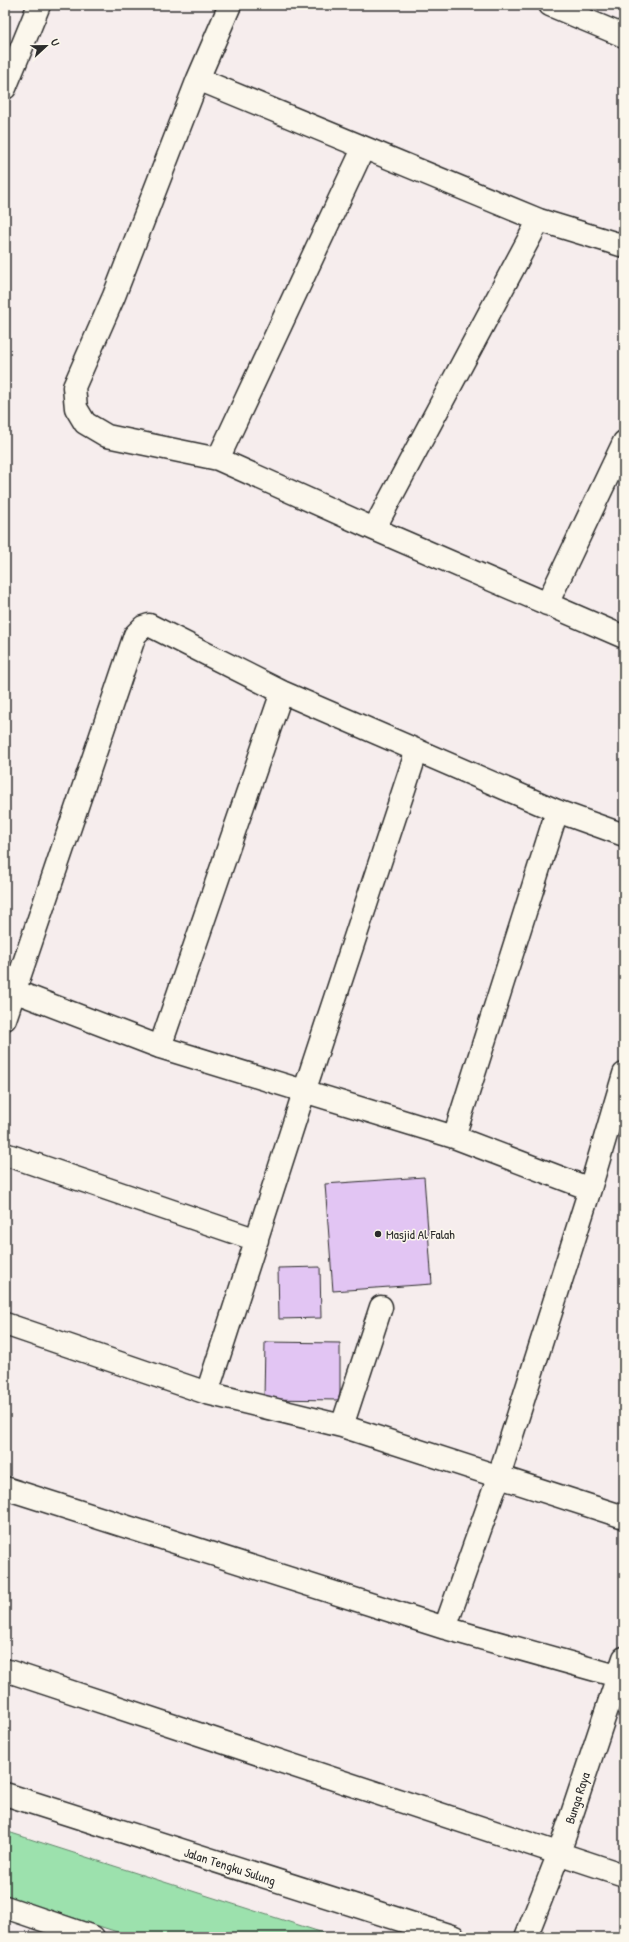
<svg xmlns="http://www.w3.org/2000/svg" width="629" height="1942" viewBox="0 0 629 1942" font-family="'Patrick Hand',sans-serif">
<style>
.green{fill:#9ce1ad;stroke:#64866c}
.building{fill:#e2c5f3;stroke:#2b2b2b}
.lines{fill:none;stroke-linecap:round;stroke-linejoin:round}
.minor-casing{stroke:#2b2b2b;stroke-width:25}
.tertiary-casing{stroke:#2b2b2b;stroke-width:25}
.minor{stroke:#fbf7ec;stroke-width:22}
.tertiary{stroke:#fbf7ec;stroke-width:22}
.poi-dot{fill:#2b2b2b;stroke:#fbf7ec;stroke-width:1.5}
.labels{text-anchor:middle;stroke-width:3;stroke-linejoin:round;paint-order:stroke}
.poi-label{font-size:13px;fill:#2b2b2b;stroke:#fbf7ec;text-anchor:start}
.street-label{font-size:13px;fill:#2b2b2b;stroke:#fbf7ec}
</style>
<rect width="100%" height="100%" fill="#f6eded"/>
<filter id="ink" filterUnits="userSpaceOnUse"><feTurbulence type="fractalNoise" baseFrequency=".025" numOctaves="2"/><feDisplacementMap in="SourceGraphic" scale="8" xChannelSelector="R" yChannelSelector="G"/><feConvolveMatrix kernelMatrix="1 2 1 2 8 2 1 2 1" color-interpolation-filters="sRGB"/></filter>
<g filter="url(#ink)">
<!-- green -->
<path class="green" d="M5,1831L336,1937H133L5,1896Z"/>
<!-- building -->
<path class="building" d="M424,1177L432,1284L333,1291L325,1184Z
M320,1267L321,1318L279,1319L278,1268Z
M265,1342L340,1343V1400L264,1399Z"/>
<g class="lines">
<!-- minor casing -->
<g class="minor-casing">
<path id="minor" d="M230,5L198,79L114,296L74,387L76,408L85,423L107,436L218,459L374,529L624,637
M550,5L624,36
M198,79L539,220L624,246
M5,88L39,5
M218,459L363,149
M374,529L539,220
M547,604L624,442
M14,991L160,1047L454,1137L590,1189
M5,1019L135,635L143,627L149,625L282,692L557,811L624,835
M160,1047L282,692
M454,1137L557,811
M5,1154L257,1240
M5,1324L207,1393L342,1426L624,1517
M207,1393L304,1092L417,750
M342,1426L381,1307
M5,1488L445,1628L624,1678
M445,1628L499,1476L590,1189L624,1074
M5,1670L624,1875
M5,1907L93,1937
M526,1937L559,1853L624,1658"/>
</g>
<!-- tertiary casing -->
<g class="tertiary-casing">
<path id="tertiary" d="M5,1794L454,1937"/>
</g>
<!-- minor -->
<use href="#minor" class="minor"/>
<!-- tertiary -->
<use href="#tertiary" class="tertiary"/>
</g>
</g>
<!-- markers -->
<circle class="poi-dot" cx="378" cy="1234" r="4"/>
<g class="labels">
<!-- poi labels -->
<g class="poi-label">
<text x="386" y="1239">Masjid Al Falah</text>
</g>
<!-- street labels -->
<g class="street-label">
<text transform="translate(577 1798) rotate(-72)" y="5">Bunga Raya</text>
<text transform="translate(230 1866) rotate(18)" y="5">Jalan Tengku Sulung</text>
</g>
</g>
<!-- margin -->
<rect width="629" height="1942" fill="none" stroke="#fbf7ec" stroke-width="20"/>
<rect x="10" y="10" width="609" height="1922" fill="none" stroke="#2b2b2b" stroke-width="1.5" filter="url(#ink)"/>
<!-- north arrow -->
<g transform="translate(46 46) rotate(68)" stroke="#fbf7ec" stroke-width="3" paint-order="stroke">
<path d="M0-3L7 15L0 10L-7 15Z" fill="#2b2b2b"/>
<text y="-6" font-size="11" font-weight="bold" text-anchor="middle" fill="#2b2b2b">U</text>
</g>
</svg>
